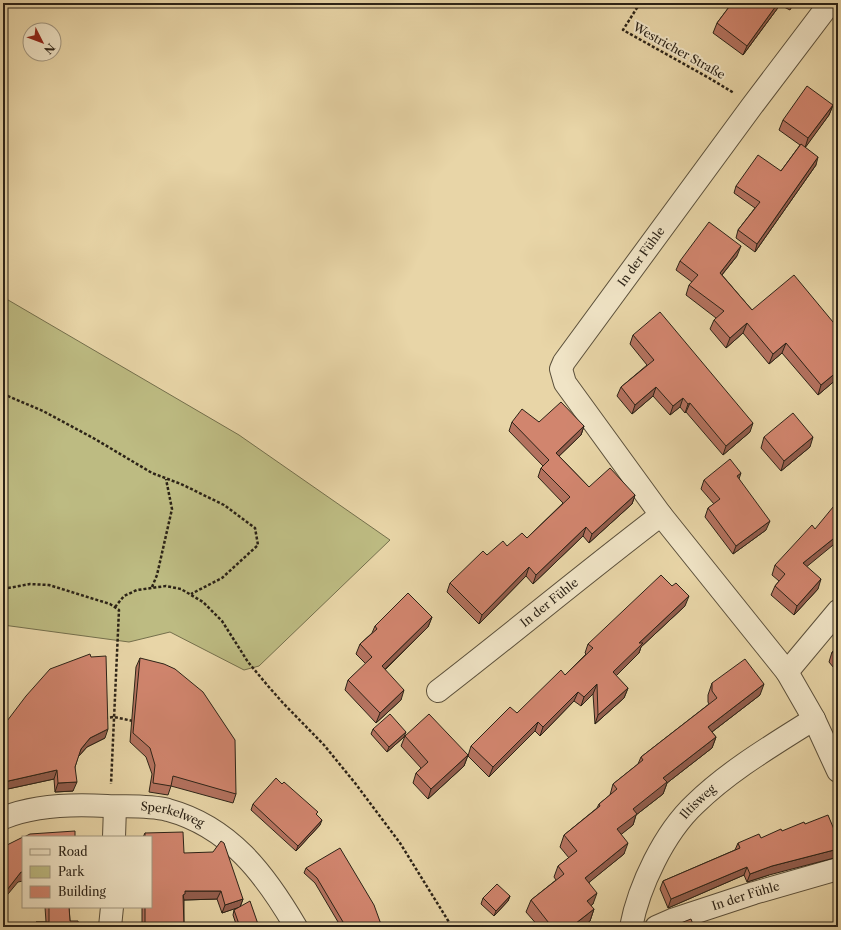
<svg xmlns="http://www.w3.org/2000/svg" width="841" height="930" viewBox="0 0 841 930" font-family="'Libre Caslon Text',serif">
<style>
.green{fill:#bdbb82;stroke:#746f4c}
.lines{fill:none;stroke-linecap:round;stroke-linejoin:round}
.minor-casing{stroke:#5b503b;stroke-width:24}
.path{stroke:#2c2317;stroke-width:2.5;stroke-dasharray:3 2;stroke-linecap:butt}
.minor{stroke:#f0e4c6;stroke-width:22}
.wall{fill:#b4725f;stroke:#2c2317}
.shaded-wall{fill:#925d4d;stroke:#2c2317}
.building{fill:#d1856e;stroke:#2c2317}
.labels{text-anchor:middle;stroke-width:4;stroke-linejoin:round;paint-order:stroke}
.street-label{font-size:12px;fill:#2c2317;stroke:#f0e4c6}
</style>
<rect width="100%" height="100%" fill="#e8d5a7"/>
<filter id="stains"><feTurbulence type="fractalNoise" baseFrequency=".005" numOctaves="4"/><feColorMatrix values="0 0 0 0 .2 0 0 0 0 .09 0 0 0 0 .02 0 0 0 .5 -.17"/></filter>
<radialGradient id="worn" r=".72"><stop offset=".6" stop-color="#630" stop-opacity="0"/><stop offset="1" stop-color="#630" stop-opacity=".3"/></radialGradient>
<!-- green -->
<path class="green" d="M3,297L239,435L390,540L259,666L244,670L170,632L129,642L3,625Z"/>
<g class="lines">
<!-- minor casing -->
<g class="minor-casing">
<g id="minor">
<path id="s1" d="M661,515L565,383L561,369L564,362L752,106L830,3"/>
<path d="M787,672L838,611"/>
<path id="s2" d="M438,691C513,633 585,573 661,515L787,672L814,719L838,771"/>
<path id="s3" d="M3,818C34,805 74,804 107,806C128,807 148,805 168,810C230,827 265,874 296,927"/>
<path d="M114,837L115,807"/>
<path d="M110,927L112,907"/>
<path id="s4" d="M631,927C639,886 664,833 695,804C730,770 773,745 814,719"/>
<path id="s5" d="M656,927L672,920L754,893L838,869"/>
</g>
</g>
<!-- path -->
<path class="path" d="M640,3L623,30L709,78L734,93
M3,394L43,411L95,439L152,473L181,484L224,505L255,528L258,545L222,578L191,594
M152,587L157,575L172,509L166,479
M3,589L30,584L49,585L110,604L119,610L111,784
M115,607L124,596L137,590L166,586L181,589L203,602L222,621L248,662L268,686L283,703L324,745L355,783L400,843L452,927
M105,718L114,717L133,721"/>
<!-- minor -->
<use href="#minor" class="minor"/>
</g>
<!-- wall -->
<path class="wall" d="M732,3H794L790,10L780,5L743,55L713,33L717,23Z
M833,105L829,115L805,147L816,165L755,252L736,238L738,230L755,208L734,193L736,186L781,171L800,145L779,130L783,120Z
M737,256L722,275L752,310L838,378L818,395L782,353L769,364L743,333L726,348L710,329L714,320L716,318L686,295L689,285L692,282L676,270L680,261Z
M633,335L750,432L723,455L686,412L685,413L680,407L670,415L653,396L632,414L617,396L621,387L647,365L630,344Z
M512,422H539L584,426L581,435L559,456L589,487L635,495L632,504L589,543L583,536L533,584L526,576L479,624L447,592L450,583L487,555L527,538L563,503L538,477L541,468L543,466L509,431Z
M764,437L810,447L781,471L761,448Z
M739,479L766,530L733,554L705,517L708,508L714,504L701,489L704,480Z
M775,565L807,567L818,589L794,615L771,595L775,586L779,581L772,575Z
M685,606L641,647L639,653L616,676L628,688L624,698L595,724L593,694L581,706L574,701L540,736L535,731L489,777L468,756L471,746L517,713L565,675L586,654L585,653L588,644Z
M432,617L428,627L385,670L401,700L376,723L345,690L348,680L366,664L356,654L360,644L372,633L375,626Z
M838,647V673L829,662L832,652Z
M140,658L236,794L233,803L171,786L168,795L149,792L152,774L146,757L130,742L136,667Z
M712,683L760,695L712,732L716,737L712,748L667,783L663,794L636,815L633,825L621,834L624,854L589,882L593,904L591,906L594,909L590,921L582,927H539L526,912L531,900L556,880L554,877L558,866L569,858L560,847L564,835L597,808L599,804L610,795L613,784L638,764L641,757L709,704L708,702V695Z
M4,725L105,738L87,747L78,757L75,767L73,791L55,792L54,779L3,790V729Z
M373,729L404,737L387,752L371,734Z
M405,736L468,755L464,766L428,799L413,783L416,773L421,768L401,746Z
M253,804L317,815L320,825L296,851L251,810Z
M145,833L184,853L243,899L240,907L259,927H237L233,915L234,910L239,907L222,913L217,899L184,900V927H142V907H151V837H143Z
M738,843L769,875L747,882L744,875L668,908L660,889L663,881L735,850Z
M306,868L382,927H341L315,883L304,873Z
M510,896L508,901L494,916L481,904L483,898Z
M45,907H69L70,921L79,927H34L36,922H46Z"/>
<!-- shaded-wall -->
<path class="shaded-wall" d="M778,3H781L780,5L743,55L747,46Z
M833,105L829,115L805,148L808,138Z
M818,157L816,165L755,252L757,244Z
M741,246L737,256L716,282L720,273Z
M747,323L743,333L726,348L730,338Z
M786,343L782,353L769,364L773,354Z
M838,371V378L818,395L821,385Z
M656,387L653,396L632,414L635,405Z
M683,398L680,407L670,415L673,406Z
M690,403L686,412L685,413L688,404Z
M753,423L750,432L723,455L726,446Z
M584,426L581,435L553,462L556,453Z
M813,437L810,447L781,471L784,461Z
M741,473L738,482L737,476Z
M635,495L632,504L589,543L592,534Z
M770,521L766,530L733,554L736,546Z
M586,527L583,536L533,584L536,575Z
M838,535V541L799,573L803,563Z
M529,567L526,576L479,624L482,615Z
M821,579L818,589L794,615L797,606Z
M689,596L685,606L641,647L639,653L610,682L613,672L639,643Z
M432,617L428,627L378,676L382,666Z
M597,684L593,694L581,706L584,697Z
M764,684L760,695L704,738L708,727Z
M628,688L624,698L595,724L598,715Z
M404,690L401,700L376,723L380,713Z
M578,692L574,701L540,736L543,727Z
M538,722L535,731L489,777L493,767Z
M108,729L105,738L87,747L77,758L81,749L90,738Z
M406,732L404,737L387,752L389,747Z
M716,737L712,748L667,783L663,794L636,815L633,825L613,841L617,829L633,809L663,778Z
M468,755L464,766L428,799L431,789Z
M57,770L54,779L3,790V784L4,782Z
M77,782L73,791L55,792L58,783Z
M322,820L320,825L296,851L298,846Z
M628,843L624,854L581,889L585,878Z
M838,849V857L769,875L747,882L750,874L772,866Z
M747,867L744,875L668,908L671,899Z
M21,872H23V881L18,882L3,900V895Z
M185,891H221L217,899L184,900L183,895Z
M597,893L593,904L583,912L587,901Z
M510,896L508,901L494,916L496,911Z
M243,899L240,907L222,913L225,905Z
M594,909L590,921L582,927H571Z"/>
<!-- building -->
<path class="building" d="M732,3H778L747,46L717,23Z
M807,86L833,105L808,138L783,120Z
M801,144L818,157L757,244L738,230L760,202L736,186L758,155L781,171Z
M709,222L741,246L720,273L752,310L794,275L838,328V371L821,385L786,343L773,354L747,323L730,338L714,320L724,311L689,285L698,275L680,261Z
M660,312L753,423L726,446L690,403L688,404L683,398L673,406L656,387L635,405L621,387L654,360L633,335Z
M561,402L584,426L556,453L589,487L610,468L635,495L592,534L586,527L536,575L529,567L482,615L450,583L483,551L487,555L503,541L507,546L522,533L527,538L570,497L541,468L549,460L512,422L522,409L539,422Z
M793,413L813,437L784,461L764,437Z
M730,459L741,473L737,476L770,521L736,546L708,508L720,499L704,480Z
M838,501V535L803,563L821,579L797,606L775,586L785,574L775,565L812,525L815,529Z
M661,575L672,586L676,583L689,596L639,643H643L613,672L628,688L598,715L597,684L584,697L578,692L543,727L538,722L493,767L471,746L510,707L517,713L561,670L565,675L593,648L588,644Z
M408,593L432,617L382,666L404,690L380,713L348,680L372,657L360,644L377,629L375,626Z
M838,647V659L832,652Z
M90,654L91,657L106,656L108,729L90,738L81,749L75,767L77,782L58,783L57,770L4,782L3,774V735L4,725L26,696L50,669Z
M140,658L164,664L175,669L203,692L235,740L236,794L173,776L171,786L153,783L155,765L150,748L133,733Z
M745,659L764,684L708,727L716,737L663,778L667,782L633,809L637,814L617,829L628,843L585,878L597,893L587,901L594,909L571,927H552L531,900L564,874L558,866L577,851L564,835L600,806L599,804L617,789L613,784L643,760L641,757L717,698L712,691V683Z
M390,714L406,732L389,747L373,729Z
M429,714L468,755L431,789L416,773L428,762L405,736Z
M276,778L282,784L284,782L318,812L316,814L322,820L298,846L253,804Z
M828,815L838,839V849L772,866L750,874L747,867L671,899L663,881L740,848L738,843L759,834L761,838L781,829L782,831L804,822L805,824Z
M75,831V837H24L30,834Z
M183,832L184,853L213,852L221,841L224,843L243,899L225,905L221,891H185V894L183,895L184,927H145V907H151V837H145V833Z
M23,837V872H21L3,895V847Z
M340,848L374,905L382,927H346L317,878L306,868Z
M497,884L510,896L496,911L483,898Z
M250,901L259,927H240L234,910Z
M49,907H69L70,921H78L79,927H36V922H49Z
M691,919L694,927H673V926Z"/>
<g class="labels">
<!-- street labels -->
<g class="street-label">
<text transform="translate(679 51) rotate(29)" y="4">Westricher Straße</text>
<text dy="4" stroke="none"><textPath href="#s1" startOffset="316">In der Fühle</textPath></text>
<text dy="4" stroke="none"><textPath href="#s2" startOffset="142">In der Fühle</textPath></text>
<text dy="4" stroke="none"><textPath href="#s4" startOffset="144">Iltisweg</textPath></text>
<text dy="4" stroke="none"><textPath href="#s3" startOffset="172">Sperkelweg</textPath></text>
<text dy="4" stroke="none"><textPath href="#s5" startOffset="95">In der Fühle</textPath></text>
</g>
</g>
<!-- margin -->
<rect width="841" height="930" fill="none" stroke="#e8d5a7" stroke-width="16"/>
<rect x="4" y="4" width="833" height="922" fill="none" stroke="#2c2317" stroke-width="2"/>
<rect x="8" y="8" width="825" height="914" fill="none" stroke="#2c2317"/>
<!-- legend -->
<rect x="22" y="836" width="130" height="72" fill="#f0e4c6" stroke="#a29780"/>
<rect x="30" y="849" width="20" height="6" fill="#f0e4c6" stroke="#a29780"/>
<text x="58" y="856" font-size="12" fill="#2c2317">Road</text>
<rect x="30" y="866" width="20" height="12" fill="#bdbb82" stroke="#a29780"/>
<text x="58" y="876" font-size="12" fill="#2c2317">Park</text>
<rect x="30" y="886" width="20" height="12" fill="#d1856e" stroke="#a29780"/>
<text x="58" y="896" font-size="12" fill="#2c2317">Building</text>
<!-- north arrow -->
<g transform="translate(42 42) rotate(132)"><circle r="19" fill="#f0e4c6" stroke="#a29780"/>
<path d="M0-3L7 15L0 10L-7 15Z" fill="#8f2418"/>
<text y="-6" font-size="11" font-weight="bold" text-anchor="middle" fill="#2c2317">N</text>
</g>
<rect width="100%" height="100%" filter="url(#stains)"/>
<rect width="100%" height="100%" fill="url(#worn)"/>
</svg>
